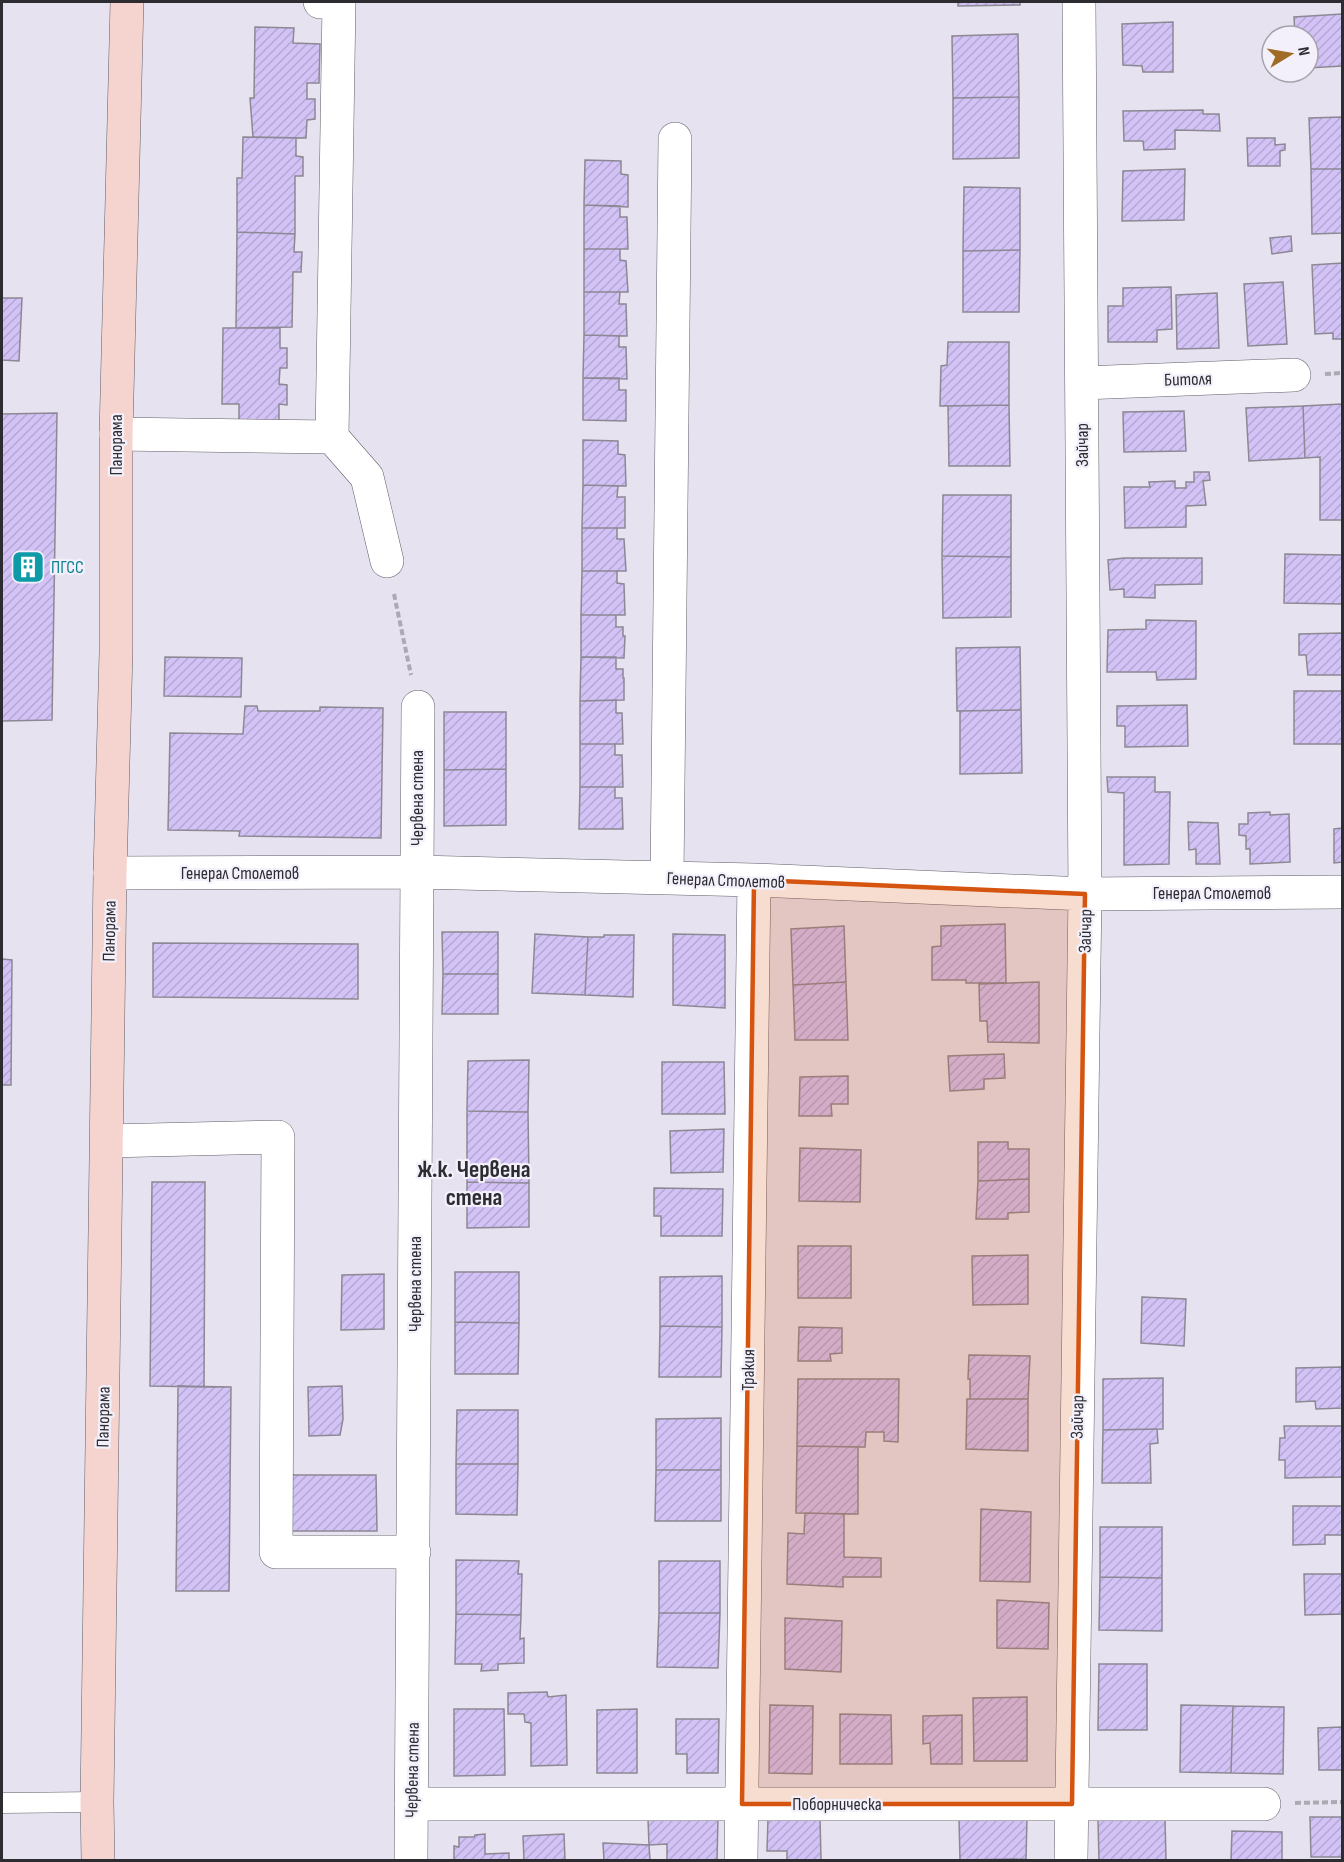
<svg xmlns="http://www.w3.org/2000/svg" width="1344" height="1862" viewBox="0 0 1344 1862" font-family="'Sofia Sans Condensed',sans-serif">
<style>
.building{fill:url(#building-hatch);stroke:#8c8894;stroke-width:1.5}
.lines{fill:none;stroke-linecap:round;stroke-linejoin:round}
.lane-casing{stroke:#615e69;stroke-width:21}
.street-casing{stroke:#615e69;stroke-width:34}
.secondary-casing{stroke:#615e69;stroke-width:34}
.path{stroke:#aca9b3;stroke-width:4;stroke-dasharray:6 3;stroke-linecap:butt}
.lane{stroke:#fff;stroke-width:20}
.street{stroke:#fff;stroke-width:33}
.secondary{stroke:#f5d4cf;stroke-width:33}
.marked{fill:#d55410;fill-opacity:0.2;stroke:#d55410;stroke-width:4.5;stroke-linejoin:round}
.labels{text-anchor:middle;stroke-width:4.5;stroke-linejoin:round;paint-order:stroke}
.street-label{font-size:18px;fill:#2d2c31;stroke:#f3f0fc}
.culture-label{font-size:18px;fill:#0d838f;stroke:#f3f0fc;text-anchor:start}
.district-label{font-size:24px;font-weight:bold;fill:#2d2c31;stroke:#f3f0fc}
</style>
<defs>
<pattern id="building-hatch" width="6" height="6" patternUnits="userSpaceOnUse" patternTransform="scale(1.5)"><rect width="6" height="6" fill="#d3c2f6"/><path d="M-1 1l2-2M0 6l6-6M5 7l2-2" fill="none" stroke="#b5a7d3"/></pattern>
</defs>
<rect width="100%" height="100%" fill="#e6e2ef"/>
<!-- building -->
<path class="building" d="M958,2H1020V5L958,6Z
M1342,14V66L1308,68V36H1295L1294,17Z
M1173,22V72H1143L1142,66L1123,65L1122,24Z
M255,27L294,28L293,43L320,44L319,83H307V99H315V119L307,120L306,138L253,137L250,98H254Z
M1018,34L1019,97L953,98L952,36Z
M1019,97V158L953,159V98Z
M1203,110V114H1219L1220,131L1175,130V149L1144,150L1143,141H1124L1123,111Z
M1342,117V169H1311L1309,118Z
M243,137L296,138V156L303,157V176H295V234L237,232V178H242Z
M1247,138H1275V145L1285,144V150L1280,151V166H1248Z
M585,160L621,161V174L628,175V207L584,205Z
M1185,169L1184,220L1122,221L1123,171Z
M1311,169H1342V233L1312,234Z
M964,187L1020,188V250L963,251Z
M584,205L620,206V217H627L628,249H584Z
M237,232L295,234L294,252H302L301,272H293L292,327L236,328Z
M1291,236L1292,251L1272,254L1270,238Z
M584,249H620V260L626,261L628,292H584Z
M1020,250L1019,312H963V251Z
M1342,263V339H1333V333L1315,334L1312,265Z
M1283,282L1287,344L1248,346L1244,284Z
M1171,287L1172,329L1157,330V342H1108V306H1123V288Z
M584,292H620L619,304H626L627,336L584,335Z
M1217,293L1219,348L1177,349L1176,295Z
M2,298H22L19,361L2,360Z
M223,328H280V348H287V368H280L279,384L287,385V405L279,404V431L239,430V404H222Z
M584,335L619,336V347H626L627,379L583,378Z
M948,342H1009V405L940,406L941,366L947,365Z
M583,378H619V390H626V421L583,420Z
M1342,404V520H1320V457L1305,458L1303,406Z
M1009,405L1010,466H949L948,406Z
M1303,406L1305,458L1249,461L1246,408Z
M1184,411L1186,451L1124,452L1123,412Z
M57,413L52,720L2,721V414Z
M583,440L618,441V454L625,455L626,486L583,485Z
M1194,472H1209L1210,480L1203,481L1206,505L1186,506V527L1125,528L1124,487H1150L1149,482L1175,481V488H1186V482H1194Z
M583,485L618,486L617,497H625V528H582Z
M943,495H1011V557L942,556Z
M582,528H617V539H624L626,571H582Z
M1285,554L1342,555V604L1284,603Z
M942,556L1011,557V617L943,618Z
M1124,558H1202V584L1155,585V598L1124,597V589L1110,590L1108,560Z
M582,571H617V583L624,584L625,615H581Z
M581,615H616V627H623V636H625L624,658L581,657Z
M1146,620L1196,621V679L1157,680L1156,672H1107L1108,630L1146,629Z
M1342,633V675H1308L1306,655H1299V634Z
M1020,647L1021,710L957,711L956,648Z
M165,657L242,658L241,697L164,696Z
M581,657H616V669H623V678H624V700L580,701Z
M1294,691H1342V744H1294Z
M616,700V713H622L623,744H580V701Z
M1187,705L1188,746L1125,747V726H1117V706Z
M245,706H257L258,711H320V707L383,708L381,838L239,836L240,831L168,830L170,733L243,734Z
M1021,710L1022,773L960,774V711Z
M444,712H506V769L444,770Z
M580,744H615V755H622L623,787H580Z
M506,769V825L444,826V770Z
M1107,777H1155V792H1170L1169,864L1124,865V793L1108,792Z
M580,787H615V798H622L623,829H579Z
M1270,812V815L1289,814L1290,862L1250,864V849H1246V836L1239,835V824H1248V813Z
M1188,822L1218,823L1220,864H1196V849L1189,850Z
M1342,828V862L1334,863V829Z
M1005,924L1006,983H966V980H932V947L941,946V926Z
M844,926L846,982L793,985L791,929Z
M442,932H498V974H443Z
M535,934L588,937L585,995L532,993Z
M673,934L725,935V1008L673,1005Z
M604,935H634L633,997L585,995L588,937H604Z
M153,943L358,944V999L153,997Z
M2,959L12,960L11,1085H2Z
M443,974H498V1014H442Z
M846,982L848,1040H795L793,985Z
M1039,982V1043L988,1042L987,1021H980L979,984Z
M1004,1054L1005,1078L984,1079V1089L950,1091L948,1056Z
M529,1060L528,1112L467,1111L468,1061Z
M662,1062H724L725,1114H662Z
M848,1076V1104H831L832,1116H799L800,1077Z
M467,1111L528,1112L529,1183L467,1182Z
M724,1129L723,1172L671,1173L670,1131Z
M978,1142H1008V1149H1029V1179L978,1181Z
M800,1148L861,1150L860,1202L799,1201Z
M1029,1179V1212L1008,1213V1219H976L978,1181Z
M152,1182H205L204,1387L150,1386Z
M467,1182L529,1183V1227L467,1228Z
M654,1188L723,1189L722,1236H661V1216H654Z
M798,1246H851V1298H798Z
M1028,1255V1304L973,1305L972,1256Z
M455,1272H519V1323L455,1322Z
M384,1274V1329L341,1330L342,1275Z
M722,1276V1327L660,1326V1277Z
M1142,1297L1186,1299L1184,1346L1141,1343Z
M455,1322L519,1323L518,1374H455Z
M660,1326L722,1327L721,1377H659Z
M799,1327L842,1328V1353L830,1354L831,1361H798Z
M969,1355L1030,1356L1028,1399H970V1379H968Z
M1342,1367V1408L1316,1409L1315,1401L1296,1402V1368Z
M1163,1378V1429L1103,1430V1379Z
M798,1379H899L898,1442L884,1441V1432H866L865,1447L797,1446Z
M178,1386L231,1387L229,1591H176Z
M342,1386L343,1419L340,1435L309,1436L308,1387Z
M967,1399H1028V1451L966,1449Z
M457,1410H518V1464H456Z
M721,1418V1470H656V1419Z
M1284,1426H1342V1477L1285,1478V1460H1279L1280,1438H1285Z
M1157,1429L1158,1443L1150,1444L1151,1483H1102L1103,1430Z
M797,1446L858,1447V1514L796,1513Z
M456,1464H518L517,1515L456,1514Z
M656,1470H721V1521H655Z
M286,1475H376L377,1531H288Z
M1293,1506H1342V1535H1325V1544L1293,1545Z
M981,1509L1031,1512L1030,1582L980,1581Z
M805,1513L844,1514V1557L881,1558V1577H843V1587L787,1584L788,1533L804,1534Z
M1100,1527H1162V1578L1100,1577Z
M456,1560L519,1561L518,1574H522L521,1615L456,1614Z
M659,1561H720V1613H659Z
M1304,1574H1342V1614L1305,1615Z
M1100,1577L1162,1578V1631L1099,1630Z
M997,1600L1049,1603L1048,1649L997,1648Z
M659,1613H720L718,1668L657,1667Z
M456,1614L521,1615L520,1639L524,1638V1663L498,1664V1670L481,1671L482,1664H455Z
M785,1618L842,1621L841,1672L785,1669Z
M1099,1664H1147V1730H1098Z
M547,1692L548,1697L566,1695L567,1765L531,1766V1723L525,1722L524,1714H508V1693Z
M1027,1697V1761H974L973,1698Z
M770,1705L813,1706L812,1774L769,1773Z
M1181,1705L1233,1706L1231,1773L1180,1772Z
M1233,1706L1284,1707L1283,1774L1231,1773Z
M454,1709H504L505,1775L454,1776Z
M637,1709V1773H597V1710Z
M840,1714L891,1715L892,1764H840Z
M962,1715V1764H931L930,1743L923,1744V1716Z
M676,1719H719L718,1773H687V1754H676Z
M1342,1727V1770H1319L1318,1728Z
M1310,1817H1342V1857H1311Z
M718,1818L717,1860H667V1844L649,1845L648,1819Z
M768,1818H820L821,1860H787V1851H767Z
M1027,1818L1026,1859L960,1860L959,1819Z
M1165,1819L1166,1860H1099L1098,1820Z
M1232,1831L1282,1832V1860H1231Z
M485,1834V1854L509,1853V1860H454V1846L459,1847V1837H474L475,1835Z
M564,1834L565,1860H524L523,1836Z
M603,1843L649,1845L650,1860H604Z"/>
<g class="lines">
<!-- lane casing -->
<g class="lane-casing">
<path id="lane" d="M2,1803L97,1802"/>
</g>
<!-- street casing -->
<g class="street-casing">
<path id="street" d="M320,2H339L332,437L367,477L387,561
M1082,383L1294,375
M116,434L332,437
M110,873L417,872L754,880L1085,894L1342,892
M667,878L675,139
M107,1141L278,1137L276,1552H414
M411,1804H1264
M411,1860L418,707
M741,1860L754,880
M1071,1860L1085,894L1079,2"/>
</g>
<!-- secondary casing -->
<g class="secondary-casing">
<path id="secondary" d="M98,1860L97,1802L110,873L116,652V434L127,2"/>
</g>
<!-- path -->
<path class="path" d="M1325,374L1342,373
M394,594L411,675
M1295,1803L1342,1802"/>
<!-- lane -->
<use href="#lane" class="lane"/>
<!-- street -->
<use href="#street" class="street"/>
<!-- secondary -->
<use href="#secondary" class="secondary"/>
</g>
<!-- marked area -->
<path class="marked" d="M754,880L1085,894L1072,1804H742Z"/>
<!-- icons -->
<defs>
<g id="building-square" transform="scale(1.725)"><rect x="-9" y="-9" width="18" height="18" rx="4" fill="#0f9aa8" stroke="#f3f0fc"/><path d="M-4-6H4V6H1V3H-1V6H-4ZM-2.5-4.3h1.7v1.8h-1.7ZM.8-4.3h1.7v1.8H.8ZM-2.5-1h1.7V.8h-1.7ZM.8-1h1.7V.8H.8Z" fill="#fff"/></g>
</defs>
<g fill-rule="evenodd">
<use href="#building-square" x="28" y="567"/>
</g>
<g class="labels">
<!-- street labels -->
<g class="street-label">
<text transform="translate(1188 379) rotate(-2)" y="6">Битоля</text>
<text transform="translate(116 445) rotate(-90)" y="6">Панорама</text>
<text transform="translate(1082 445) rotate(-90)" y="6">Зайчар</text>
<text transform="translate(417 798) rotate(-90)" y="6">Червена стена</text>
<text x="240" y="879">Генерал Столетов</text>
<text transform="translate(726 880) rotate(2)" y="6">Генерал Столетов</text>
<text x="1212" y="899">Генерал Столетов</text>
<text transform="translate(109 931) rotate(-89)" y="6">Панорама</text>
<text transform="translate(1085 931) rotate(-89)" y="6">Зайчар</text>
<text transform="translate(415 1284) rotate(-90)" y="6">Червена стена</text>
<text transform="translate(748 1370) rotate(-89)" y="6">Тракия</text>
<text transform="translate(103 1417) rotate(-89)" y="6">Панорама</text>
<text transform="translate(1077 1417) rotate(-89)" y="6">Зайчар</text>
<text transform="translate(412 1770) rotate(-89)" y="6">Червена стена</text>
<text x="837" y="1810">Поборническа</text>
</g>
<!-- culture labels -->
<g class="culture-label">
<text x="51" y="573">ПГСС</text>
</g>
<!-- district labels -->
<g class="district-label">
<text x="474" y="1177">ж.к. Червена<tspan x="474" dy="28">стена</tspan></text>
</g>
</g>
<!-- border -->
<rect width="1344" height="1862" fill="none" stroke="#2d2c31" stroke-width="6"/>
<!-- north arrow -->
<g transform="translate(1290 54) rotate(79)"><circle r="28" fill="#f3f0fc" stroke="#a4a2ab" stroke-width="1.5"/>
<path d="M0-4.5L10 22L0 15L-10 22Z" fill="#a06b24"/>
<text y="-9" font-size="16" font-weight="bold" text-anchor="middle" fill="#2d2c31">N</text>
</g>
</svg>
